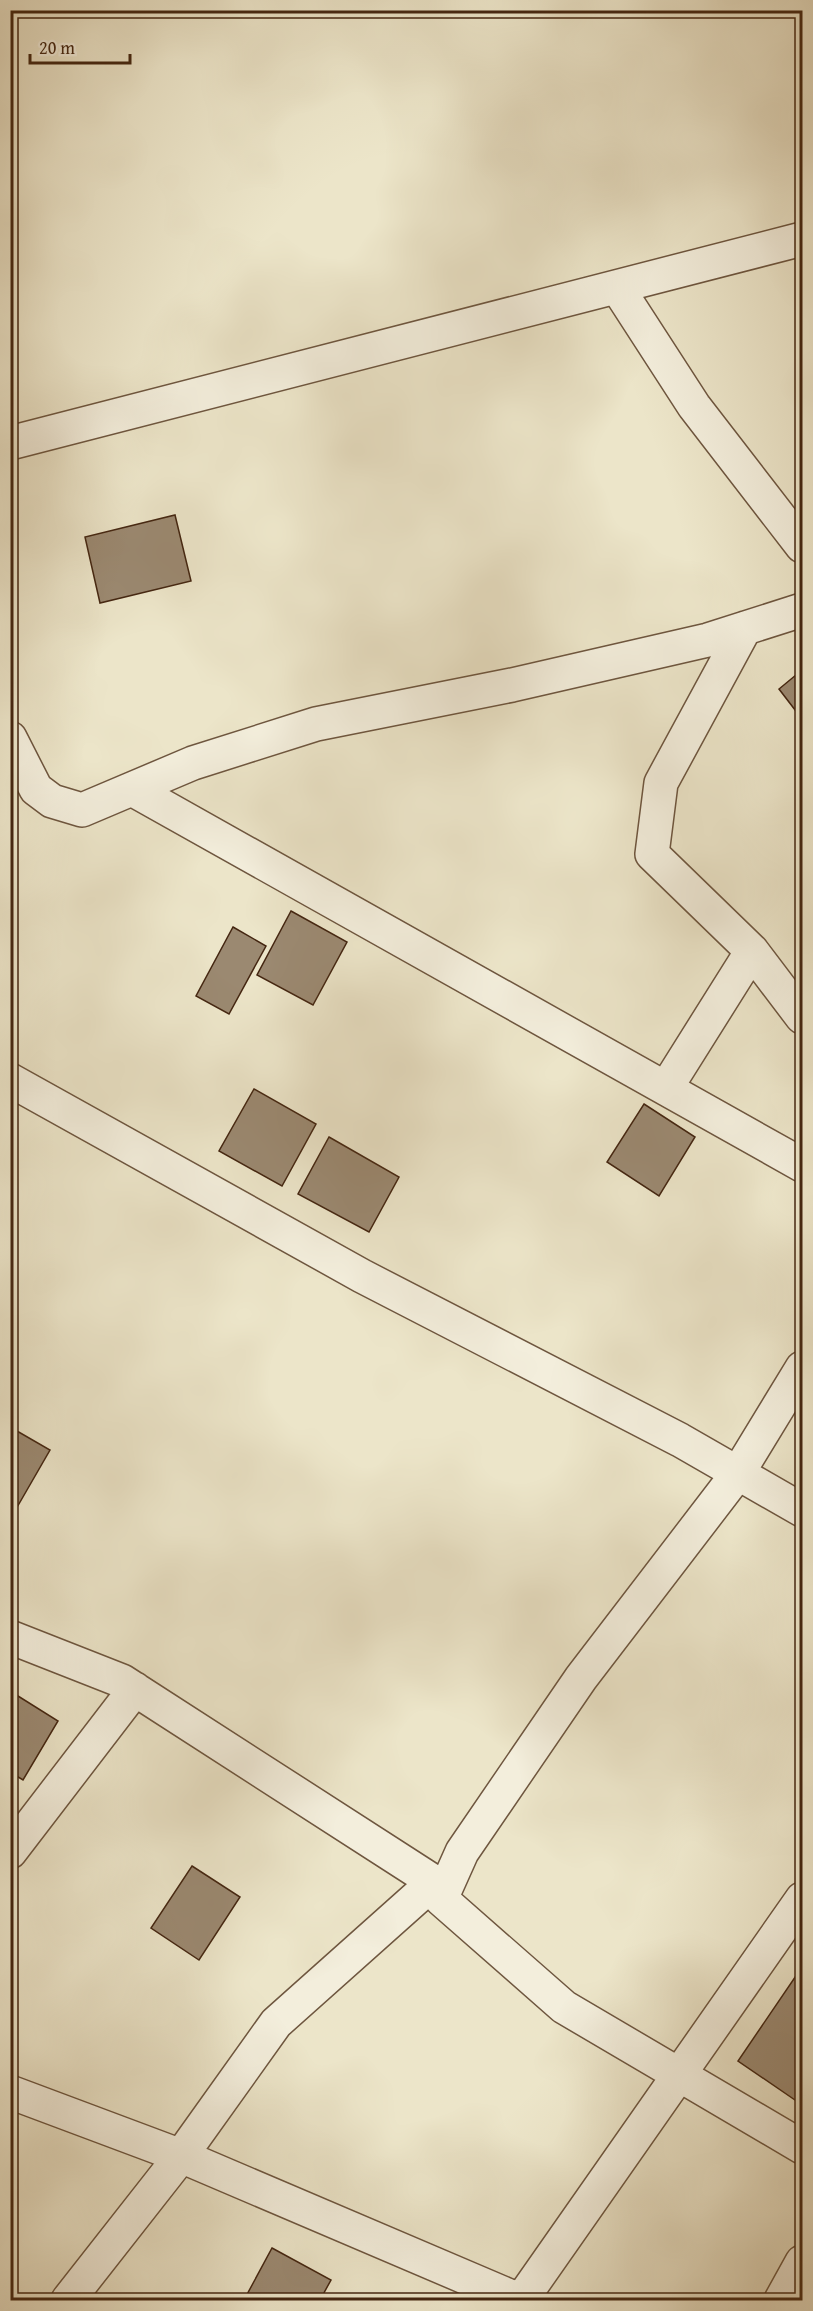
<svg xmlns="http://www.w3.org/2000/svg" width="813" height="2311" viewBox="0 0 813 2311" font-family="'Gentium Book Plus',serif">
<style>
.building{fill:#9b8971;stroke:#442611;stroke-width:1.5}
.lines{fill:none;stroke-linecap:round;stroke-linejoin:round}
.minor-casing{stroke:#6e563f;stroke-width:36}
.minor{stroke:#f3eedc;stroke-width:33}
</style>
<rect width="100%" height="100%" fill="#ece5c9"/>
<filter id="stains"><feTurbulence type="fractalNoise" baseFrequency=".00333" numOctaves="4"/><feColorMatrix values="0 0 0 0 .2 0 0 0 0 .09 0 0 0 0 .02 0 0 0 .5 -.17"/></filter>
<radialGradient id="worn" r=".72"><stop offset=".6" stop-color="#630" stop-opacity="0"/><stop offset="1" stop-color="#630" stop-opacity=".3"/></radialGradient>
<!-- building -->
<path class="building" d="M175,515L191,581L100,603L85,537Z
M802,670V719L779,689Z
M291,911L347,942L313,1005L257,975Z
M233,927L266,946L229,1014L196,996Z
M254,1089L316,1124L282,1186L219,1151Z
M644,1104L695,1137L659,1196L607,1162Z
M329,1137L399,1177L369,1232L298,1194Z
M10,1427L50,1450L16,1509L10,1505Z
M10,1691L58,1721L23,1780L10,1772Z
M192,1866L240,1897L199,1960L151,1928Z
M802,1967V2088L795,2100L738,2061Z
M272,2248L331,2280L320,2300H244Z"/>
<g class="lines">
<!-- minor casing -->
<g class="minor-casing">
<path id="minor" d="M617,287L694,406L802,546
M10,443L802,239
M10,738L36,789L52,801L82,810L193,763L316,724L512,685L708,640L802,610
M132,789L802,1165
M752,951L802,1017
M10,1080L362,1276L680,1440L802,1510
M666,1088L752,951L652,854L661,783L745,628
M802,1368L738,1473L581,1678L462,1852L441,1899L564,2007L802,2147
M10,1637L122,1681L434,1882L276,2023L181,2156L68,2300
M10,1852L135,1689
M10,2092L181,2156L507,2295L524,2300
M522,2299L802,1899
M781,2300L802,2262"/>
</g>
<!-- minor -->
<use href="#minor" class="minor"/>
</g>
<!-- margin -->
<rect width="813" height="2311" fill="none" stroke="#ece5c9" stroke-width="36"/>
<rect x="12" y="12" width="789" height="2287" fill="none" stroke="#442611" stroke-width="3"/>
<rect x="18" y="18" width="777" height="2275" fill="none" stroke="#442611" stroke-width="1.5"/>
<!-- scale -->
<path d="M30 54v9h100v-9" fill="none" stroke="#442611" stroke-width="3"/>
<text x="39" y="54" font-size="18" fill="#442611" stroke="#f3eedc" stroke-width="4.5" paint-order="stroke">20 m</text>
<rect width="100%" height="100%" filter="url(#stains)"/>
<rect width="100%" height="100%" fill="url(#worn)"/>
</svg>
